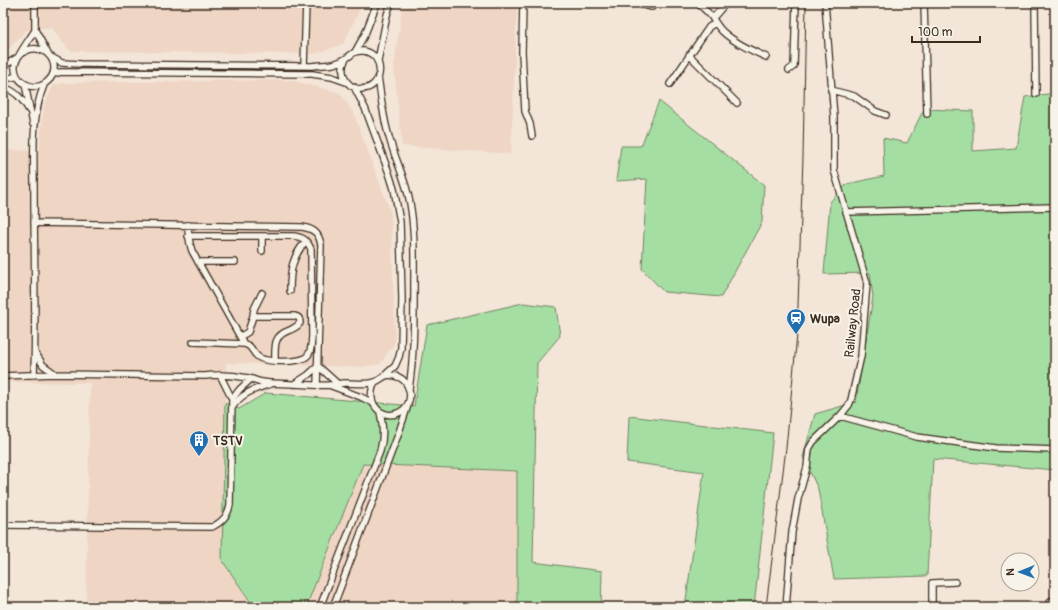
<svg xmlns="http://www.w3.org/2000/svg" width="1058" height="610" viewBox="0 0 1058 610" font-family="Pangolin,sans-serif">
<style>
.built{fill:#eed5c4}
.green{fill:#a5dea3;stroke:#708460}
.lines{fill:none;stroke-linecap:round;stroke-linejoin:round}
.minor-casing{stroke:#3b2a1e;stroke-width:8}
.minor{stroke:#f7f3e8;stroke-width:5.5}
.tram{stroke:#3b2a1e;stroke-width:1}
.labels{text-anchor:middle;stroke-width:4;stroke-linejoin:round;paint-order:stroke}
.poi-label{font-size:13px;font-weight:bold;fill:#3b2a1e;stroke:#f7f3e8;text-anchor:start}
.street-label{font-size:13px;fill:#3b2a1e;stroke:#f7f3e8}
</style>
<rect width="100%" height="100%" fill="#f3e5d8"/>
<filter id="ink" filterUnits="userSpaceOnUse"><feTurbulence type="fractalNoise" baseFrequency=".025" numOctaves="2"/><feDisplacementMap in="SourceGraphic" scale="8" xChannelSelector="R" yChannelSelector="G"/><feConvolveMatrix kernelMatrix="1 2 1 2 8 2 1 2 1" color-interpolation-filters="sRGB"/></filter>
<g filter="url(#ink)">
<!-- built -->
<path class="built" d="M3,3H363L343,44L314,54L71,51L60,40L52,27L26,30L3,55Z
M403,3H517L511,154L402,146L394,66Z
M290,80L340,93L354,114L391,214L395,342L380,364L360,367L226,363L222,560L254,607H86L90,383L3,382V150L39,151L44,106L54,85L65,83Z
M363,464L517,471V607H306Z"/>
<!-- green -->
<path class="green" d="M1055,93V470L933,459L927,576L834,579L818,489L803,457L815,414L856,402L873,297L870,273L824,274L830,202L847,184L884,176L883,138L907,143L924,109L973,111V151L1016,148L1025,97Z
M659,101L764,185L762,222L721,297L664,292L642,269L647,179L616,181L621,146H641Z
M523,303L556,307L560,336L537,363L533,562L602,571L601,607H517V471L363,464L306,607H254L222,560L225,403L239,409L266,393L414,406L427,325Z
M629,416L773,433L754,607H685L704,472L627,462Z"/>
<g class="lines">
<!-- minor casing -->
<g class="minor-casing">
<path id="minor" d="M35,3V30L47,52
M523,3L522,52L525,111L530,124L532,136
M635,3L652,7L654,3
M697,3C702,7 710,13 713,19C716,23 718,27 722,31C735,43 751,50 766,57
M924,3L927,114
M1035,3L1036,94
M713,18L726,3
M355,52L365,34L377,3
M21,54C43,37 66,66 47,82C34,93 13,82 15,65C17,55 30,39 35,30
M689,55L737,103
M51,57L62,63L81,64L312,66C319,65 327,65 333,64C337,63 342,61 345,59C352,55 354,50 364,51C386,55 384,89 361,89C346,88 339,73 345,60
M378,61L387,15L391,3
M3,66L17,58
M304,66L306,3
M789,70L794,66L796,3
M53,74L61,72L312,74L332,77L346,82
M378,76C381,97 383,117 389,137C395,159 406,180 410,203C415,231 414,260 414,288C414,322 414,356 409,389
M3,80L17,76
M25,84L33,124
M670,84L709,27L715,23
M3,87C16,91 22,99 29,110
M354,87L365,108L389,173L394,189L400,222L402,299L401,348L399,357L395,366L384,376
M831,90L854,96L875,111L886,115
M846,212L1055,207
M34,223L302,227C314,229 319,233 321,245L317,385
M188,225C188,234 189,242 192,251L244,344C252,345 252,352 257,356C264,363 299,363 306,357C312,353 311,344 312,337L311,249C307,240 303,237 293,236H188
M262,251V236
M198,262H235
M290,291C290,270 292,257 306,241
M262,293L254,309L253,316H294C299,317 300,318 300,323C297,327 294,328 290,330C273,336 275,345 275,361
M241,336L248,332L253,316
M193,342L244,344
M36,354L43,365L54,373
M34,375C36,312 34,249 34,187C34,153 31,117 44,85
M3,376L54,374L205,376C219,374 234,375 248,378C253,379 257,381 262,382C272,384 283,383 293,384C305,384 318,386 330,385C335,385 340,383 345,383C353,383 368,385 375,382C383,379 384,373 395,376C410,379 415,400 403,410C385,424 363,404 375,382
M294,384L308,375L318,366L338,384
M329,385L361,397L373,403
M232,399L240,389L251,379
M232,408C241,393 255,389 271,384
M840,416L917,437L996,448L1055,450
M3,525L212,527C222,522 228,516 230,505L232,399L220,375
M320,607L380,451C384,437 383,426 380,412
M333,607L398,435L408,405
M786,607L792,532L798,499L807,467L809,449L813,442L840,416L849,405L851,400L861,356L867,283L834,170V117L825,3
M932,607V583L955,582
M1047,607L1051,601L1055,600"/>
</g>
<!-- minor -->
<use href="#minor" class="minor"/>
<!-- tram -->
<path class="tram" d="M766,607L786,448L797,335L803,157L806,3"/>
</g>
</g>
<!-- icons -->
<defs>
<g id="station-pin" transform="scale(1)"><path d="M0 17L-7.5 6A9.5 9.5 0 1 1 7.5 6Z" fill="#1f6fb2" stroke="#f7f3e8"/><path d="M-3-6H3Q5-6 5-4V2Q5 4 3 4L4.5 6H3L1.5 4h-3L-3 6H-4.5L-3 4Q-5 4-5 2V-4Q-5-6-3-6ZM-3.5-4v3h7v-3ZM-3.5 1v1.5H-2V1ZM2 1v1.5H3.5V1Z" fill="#fff"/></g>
<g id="building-pin" transform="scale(1)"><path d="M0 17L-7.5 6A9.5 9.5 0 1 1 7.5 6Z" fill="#1f6fb2" stroke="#f7f3e8"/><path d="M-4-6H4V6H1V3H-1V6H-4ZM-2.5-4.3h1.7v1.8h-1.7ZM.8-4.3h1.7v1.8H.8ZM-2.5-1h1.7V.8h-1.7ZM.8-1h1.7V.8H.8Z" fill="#fff"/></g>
</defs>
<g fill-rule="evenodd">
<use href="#station-pin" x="796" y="318"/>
<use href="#building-pin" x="199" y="440"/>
</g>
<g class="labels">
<!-- poi labels -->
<g class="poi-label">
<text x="810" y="323">Wupa</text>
<text x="213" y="445">TSTV</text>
</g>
<!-- street labels -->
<g class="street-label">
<text transform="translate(852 323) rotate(-84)" y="5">Railway Road</text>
</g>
</g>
<!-- margin -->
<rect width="1058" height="610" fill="none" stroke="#f7f3e8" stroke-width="16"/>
<rect x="8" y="8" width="1042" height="594" fill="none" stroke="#3b2a1e" stroke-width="1.5" filter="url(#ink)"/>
<!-- north arrow -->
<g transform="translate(1020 572) rotate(269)"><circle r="19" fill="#f7f3e8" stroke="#aca397"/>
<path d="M0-3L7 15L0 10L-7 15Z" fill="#1f6fb2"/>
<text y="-6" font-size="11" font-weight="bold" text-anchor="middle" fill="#3b2a1e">N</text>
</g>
<!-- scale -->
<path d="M912 36v6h68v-6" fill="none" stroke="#3b2a1e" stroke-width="2"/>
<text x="918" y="36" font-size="12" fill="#3b2a1e" stroke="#f7f3e8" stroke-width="3" paint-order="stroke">100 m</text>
</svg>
